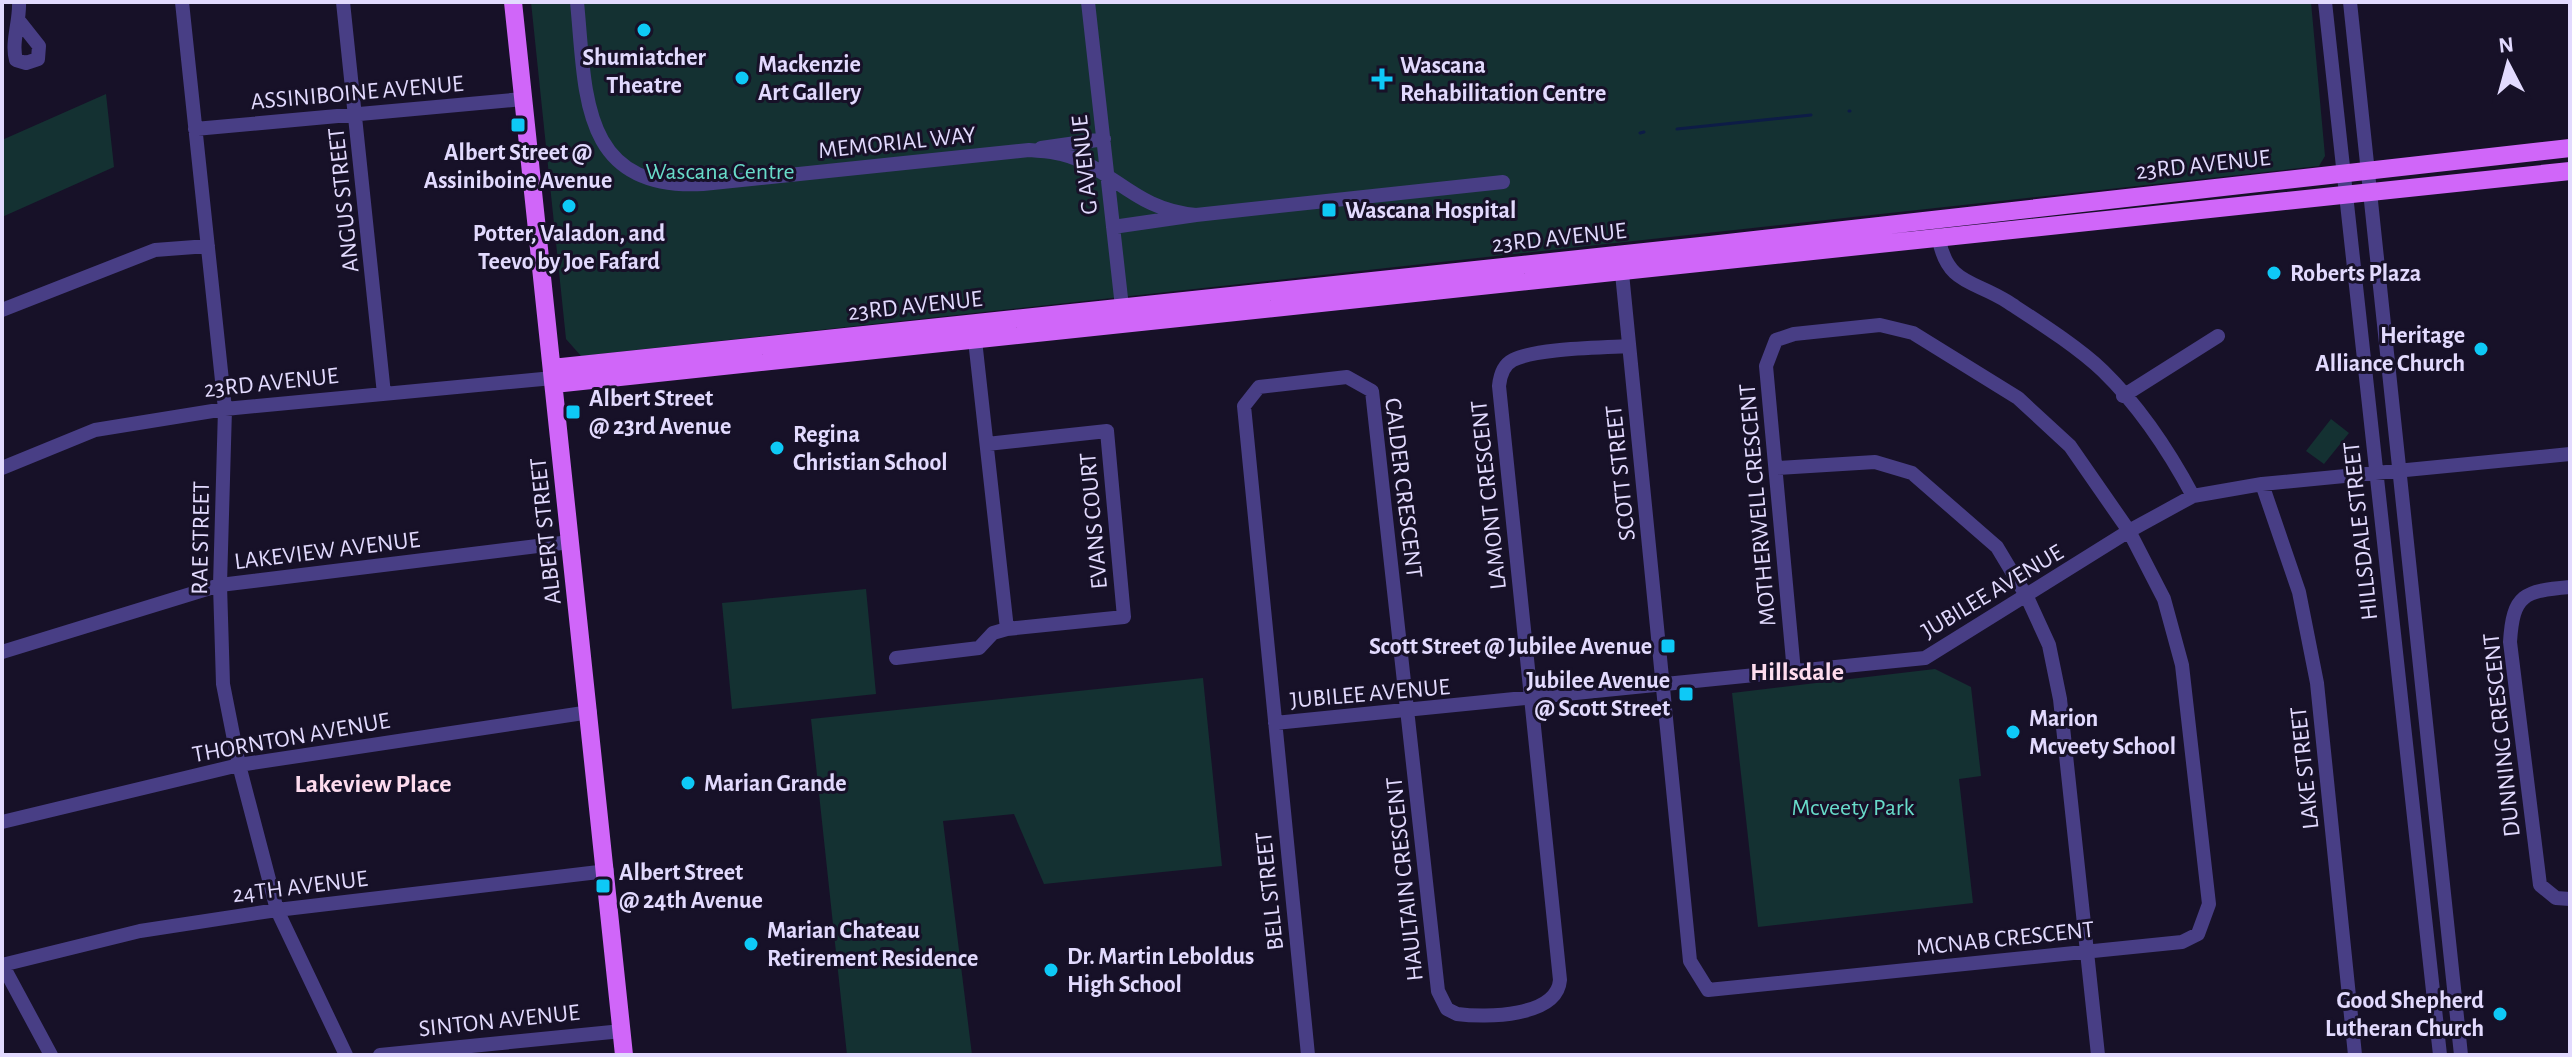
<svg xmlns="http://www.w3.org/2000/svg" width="2572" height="1057" viewBox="0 0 2572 1057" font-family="'Alegreya Sans',sans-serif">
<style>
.green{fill:#143132}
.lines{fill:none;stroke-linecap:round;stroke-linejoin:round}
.stream{stroke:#0d1c46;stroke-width:3}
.minor{stroke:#483e85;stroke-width:14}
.major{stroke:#d066f9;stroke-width:18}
.poi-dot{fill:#0ec9f6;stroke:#171128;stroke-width:3}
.labels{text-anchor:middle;stroke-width:6;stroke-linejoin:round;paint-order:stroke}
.poi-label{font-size:24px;font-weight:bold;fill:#e2dafe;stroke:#171128;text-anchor:start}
.street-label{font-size:24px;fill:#e2dafe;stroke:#171128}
.park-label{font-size:24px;fill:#68dcca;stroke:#171128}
.neighbourhood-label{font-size:26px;font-weight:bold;fill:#fedcee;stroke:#171128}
</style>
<rect width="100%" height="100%" fill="#171128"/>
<!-- green -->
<path class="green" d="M531,2H2311L2325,156L2319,166L581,356L566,339Z
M106,94L114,167L2,217V140Z
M2331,419L2349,433L2324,464L2306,451Z
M866,589L876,694L732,709L722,603Z
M1935,669L1971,687L1981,776L1959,779L1973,903L1758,927L1732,693Z
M1203,678L1222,866L1044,884L1014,814L943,821L972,1055H847L811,719Z"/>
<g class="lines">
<!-- stream -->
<path class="stream" d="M1849,111H1850
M1677,129L1811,115
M1640,133L1644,132"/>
<!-- minor -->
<path class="minor" d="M19,2C20,22 11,42 16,60L26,63L38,59L39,46L20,22
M182,2L225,409L220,585L223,684L239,765L277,910L346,1055
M343,2L384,394
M577,2C586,92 579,191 703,184L1029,150C1039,151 1051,151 1061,154C1113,167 1133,210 1196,215
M1088,2L1123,316
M2325,2L2440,1055
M2350,2L2461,1055
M195,129L523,99
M1041,148L1104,139
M1113,227L1196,215L1503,182
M1939,240C1948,285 1974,280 2008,302C2037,321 2078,347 2103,371C2140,407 2169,451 2193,496
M1621,263L1690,961L1708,990L2182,942L2198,934L2209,904L2182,665L2164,599L2129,531L2070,446L2018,398L1913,333L1880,325L1794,334L1776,340L1766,366L1794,672
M2,310L155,250L208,246
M974,331L1007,629
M2123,396L2218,336
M2,468L95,430L225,409L553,378
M1777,468L1875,462L1912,473L1997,547L2027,597L2049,645L2060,699L2098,1055
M2262,484L2299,592L2317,683L2355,1055
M2570,587C2524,591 2513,594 2510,642L2540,885L2556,898L2570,899
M2,652L220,585L570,542
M896,658L979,648L993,633L1007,629L1124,617L1107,431L987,444
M1275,723L1925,658L2129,531L2193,496L2262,484L2570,454
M2,822L239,765L590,712
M2,964L51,1055
M2,965L140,931L277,910L607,871
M380,1055L622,1031
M1308,1055L1244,406L1259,387L1347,377L1372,391L1438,991L1447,1009L1457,1014C1486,1018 1557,1017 1560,980L1499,386C1500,376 1503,365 1513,360C1537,348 1600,348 1629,346"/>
<!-- major -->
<path class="major" d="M513,2L624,1055
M552,368L1710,245L2570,148
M554,384L2570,171"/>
</g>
<!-- markers -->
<g class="poi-dot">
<circle cx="644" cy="30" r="8"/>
<circle cx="742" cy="78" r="8"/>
<path d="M1378 67h8v8h8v8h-8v8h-8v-8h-8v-8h8z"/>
<rect x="510" y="117" width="16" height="16" rx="4"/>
<circle cx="569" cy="206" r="8"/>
<rect x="1321" y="202" width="16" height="16" rx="4"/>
<circle cx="2274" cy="273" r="8"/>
<circle cx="2481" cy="349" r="8"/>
<rect x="565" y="404" width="16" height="16" rx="4"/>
<circle cx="777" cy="448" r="8"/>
<rect x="1660" y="638" width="16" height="16" rx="4"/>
<rect x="1678" y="686" width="16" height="16" rx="4"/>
<circle cx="2013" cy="732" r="8"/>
<circle cx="688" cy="783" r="8"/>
<rect x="595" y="878" width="16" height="16" rx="4"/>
<circle cx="751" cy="944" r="8"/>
<circle cx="1051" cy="970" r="8"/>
<circle cx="2500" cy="1014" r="8"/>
</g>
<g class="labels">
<!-- poi labels -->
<g class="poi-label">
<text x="644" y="65" text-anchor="middle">Shumiatcher<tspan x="644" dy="28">Theatre</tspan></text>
<text x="758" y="72">Mackenzie<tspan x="758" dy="28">Art Gallery</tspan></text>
<text x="1400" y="73">Wascana<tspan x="1400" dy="28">Rehabilitation Centre</tspan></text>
<text x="518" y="160" text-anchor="middle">Albert Street @<tspan x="518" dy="28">Assiniboine Avenue</tspan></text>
<text x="1345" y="218">Wascana Hospital</text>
<text x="569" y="241" text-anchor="middle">Potter, Valadon, and<tspan x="569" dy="28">Teevo by Joe Fafard</tspan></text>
<text x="2290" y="281">Roberts Plaza</text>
<text x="2465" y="343" text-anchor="end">Heritage<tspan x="2465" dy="28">Alliance Church</tspan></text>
<text x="589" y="406">Albert Street<tspan x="589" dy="28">@ 23rd Avenue</tspan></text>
<text x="793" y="442">Regina<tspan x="793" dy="28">Christian School</tspan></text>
<text x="1652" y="654" text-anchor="end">Scott Street @ Jubilee Avenue</text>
<text x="1670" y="688" text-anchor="end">Jubilee Avenue<tspan x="1670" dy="28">@ Scott Street</tspan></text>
<text x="2029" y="726">Marion<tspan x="2029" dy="28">Mcveety School</tspan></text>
<text x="704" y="791">Marian Grande</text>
<text x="619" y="880">Albert Street<tspan x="619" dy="28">@ 24th Avenue</tspan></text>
<text x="767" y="938">Marian Chateau<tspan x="767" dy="28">Retirement Residence</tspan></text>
<text x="1067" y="964">Dr. Martin Leboldus<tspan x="1067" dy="28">High School</tspan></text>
<text x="2484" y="1008" text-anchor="end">Good Shepherd<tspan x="2484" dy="28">Lutheran Church</tspan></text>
</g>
<!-- street labels -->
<g class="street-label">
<text transform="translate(357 92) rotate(-5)" y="8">ASSINIBOINE AVENUE</text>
<text transform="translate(897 142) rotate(-6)" y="8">MEMORIAL WAY</text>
<text transform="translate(2203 164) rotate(-6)" y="8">23RD AVENUE</text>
<text transform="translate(1084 165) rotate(-96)" y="8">G AVENUE</text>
<text transform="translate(343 200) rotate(-96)" y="8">ANGUS STREET</text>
<text transform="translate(1559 237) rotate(-6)" y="8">23RD AVENUE</text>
<text transform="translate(915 305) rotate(-6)" y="8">23RD AVENUE</text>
<text transform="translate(271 382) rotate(-6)" y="8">23RD AVENUE</text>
<text transform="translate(1620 473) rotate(-96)" y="8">SCOTT STREET</text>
<text transform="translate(1404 488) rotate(83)" y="8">CALDER CRESCENT</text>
<text transform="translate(1488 495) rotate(-96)" y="8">LAMONT CRESCENT</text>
<text transform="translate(1757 505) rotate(-95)" y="8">MOTHERWELL CRESCENT</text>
<text transform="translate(1093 521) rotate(-95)" y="8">EVANS COURT</text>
<text transform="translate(545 531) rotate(-96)" y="8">ALBERT STREET</text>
<text transform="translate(2360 531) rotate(-96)" y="8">HILLSDALE STREET</text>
<text transform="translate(200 538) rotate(-89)" y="8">RAE STREET</text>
<text transform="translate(327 550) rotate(-7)" y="8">LAKEVIEW AVENUE</text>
<text transform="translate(1992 591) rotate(-31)" y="8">JUBILEE AVENUE</text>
<text transform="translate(1370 693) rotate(-5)" y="8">JUBILEE AVENUE</text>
<text transform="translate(2501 735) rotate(-96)" y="8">DUNNING CRESCENT</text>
<text transform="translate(291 737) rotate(-10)" y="8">THORNTON AVENUE</text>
<text transform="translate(2304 768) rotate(-96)" y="8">LAKE STREET</text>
<text transform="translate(1404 879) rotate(-96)" y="8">HAULTAIN CRESCENT</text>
<text transform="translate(300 886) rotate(-7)" y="8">24TH AVENUE</text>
<text transform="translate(1269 891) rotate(-96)" y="8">BELL STREET</text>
<text transform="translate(2005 938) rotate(-6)" y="8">MCNAB CRESCENT</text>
<text transform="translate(499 1020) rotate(-6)" y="8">SINTON AVENUE</text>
</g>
<!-- park labels -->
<g class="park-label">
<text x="720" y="179">Wascana Centre</text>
<text x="1853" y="815">Mcveety Park</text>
</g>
<!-- neighbourhood labels -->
<g class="neighbourhood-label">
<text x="1797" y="680">Hillsdale</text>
<text x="373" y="792">Lakeview Place</text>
</g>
</g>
<!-- border -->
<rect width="2572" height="1057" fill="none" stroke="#e2dafe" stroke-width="8"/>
<!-- north arrow -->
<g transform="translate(2508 64) rotate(354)" stroke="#171128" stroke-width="6" paint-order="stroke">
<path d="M0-6L14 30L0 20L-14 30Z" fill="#e2dafe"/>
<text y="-12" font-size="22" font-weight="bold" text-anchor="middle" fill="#e2dafe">N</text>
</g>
</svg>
